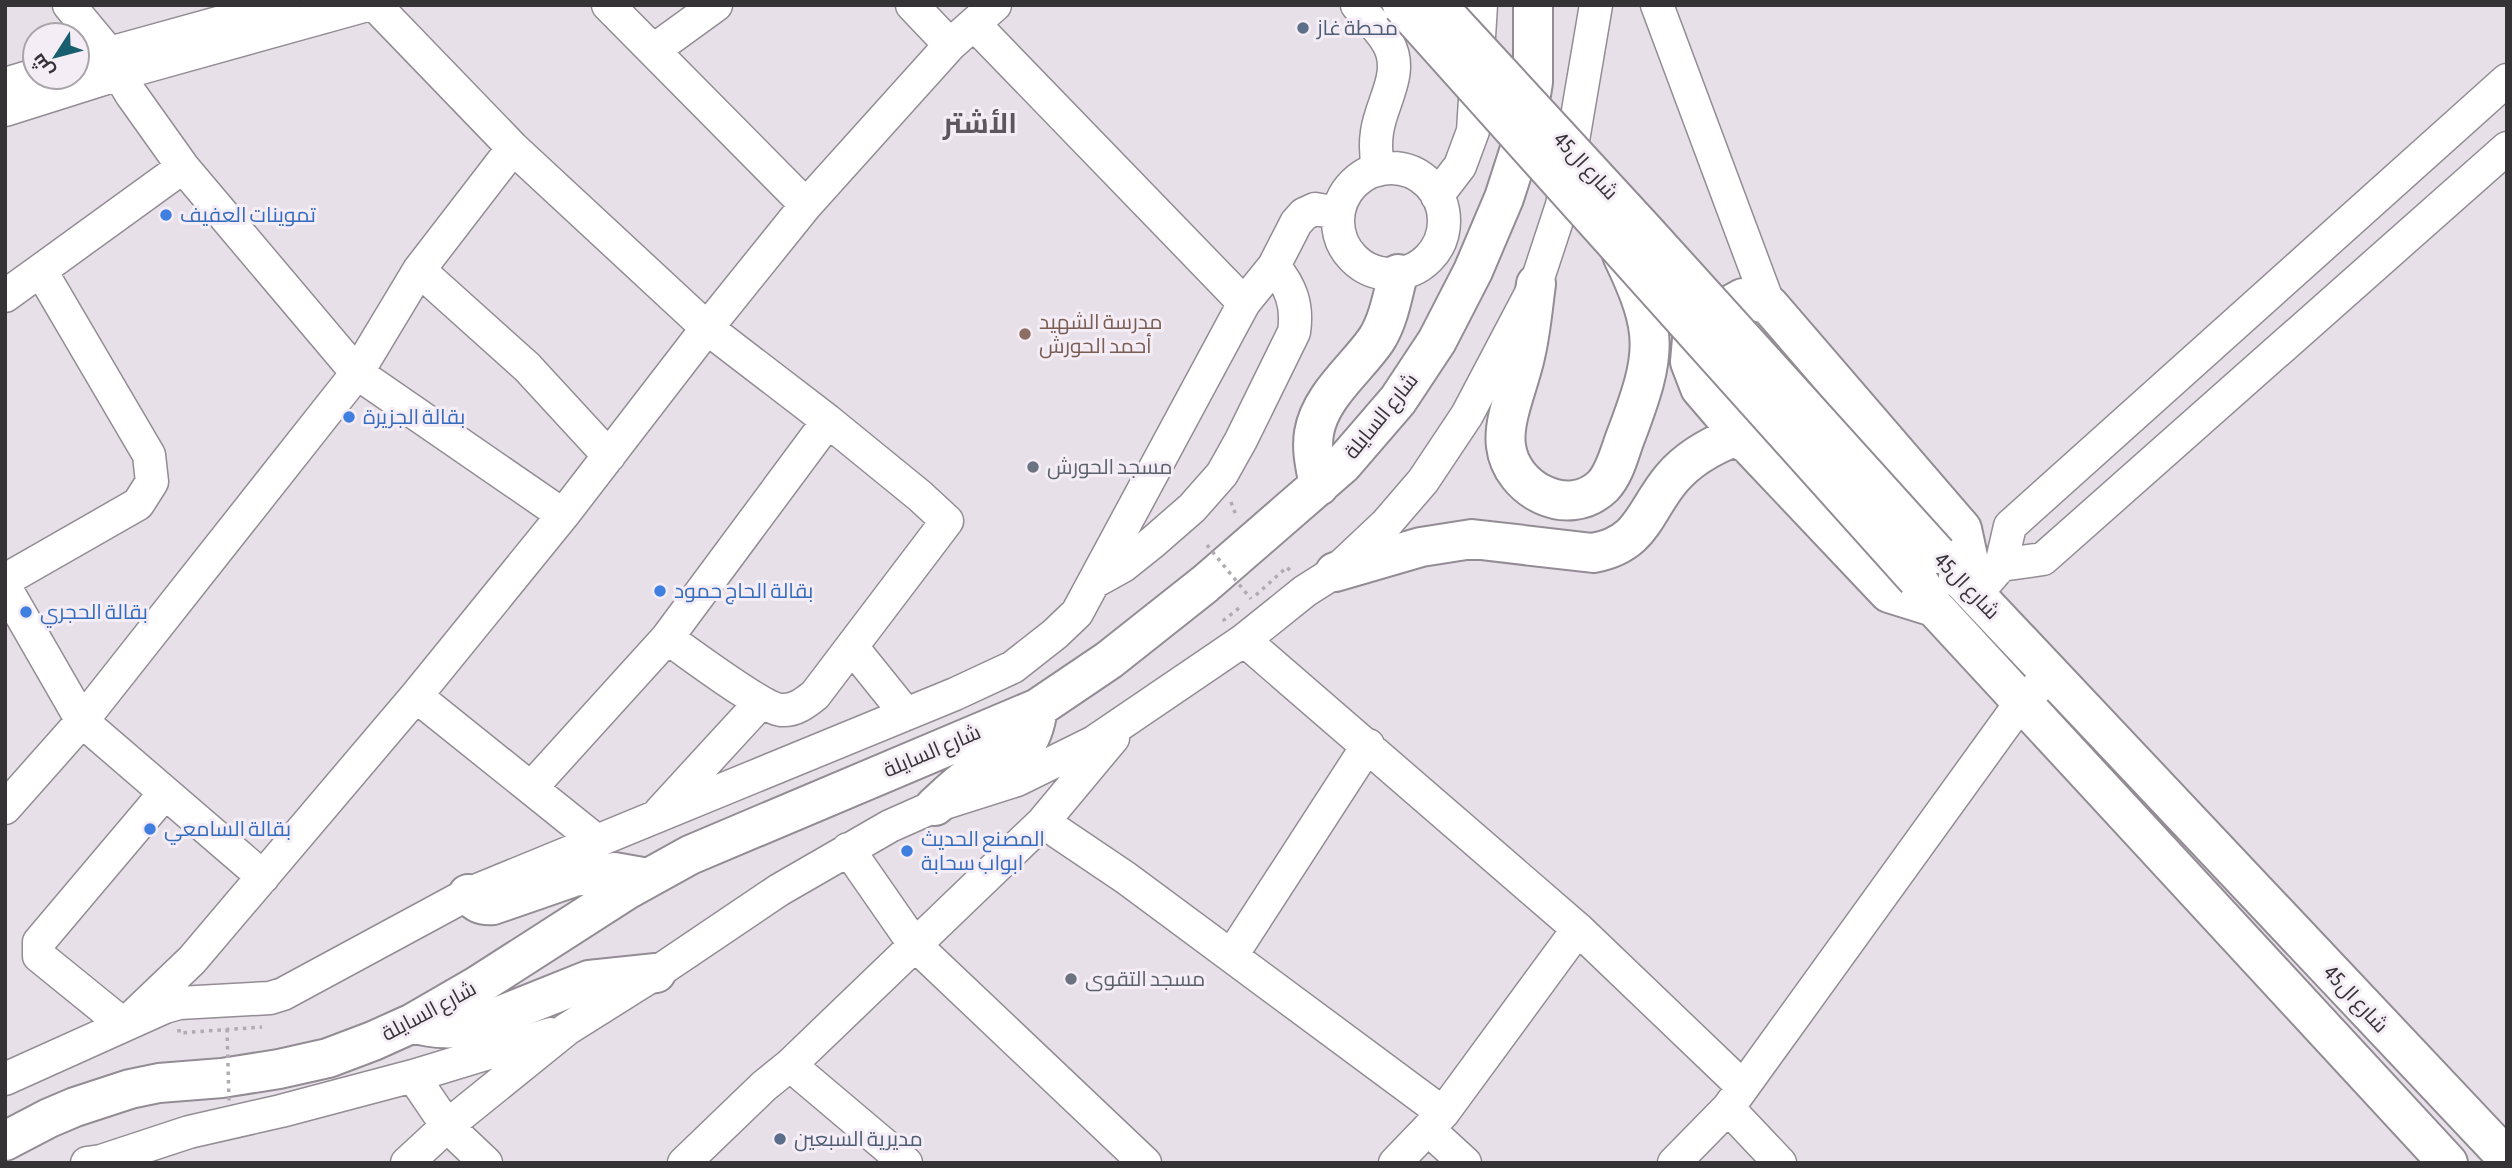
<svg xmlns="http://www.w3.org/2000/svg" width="2512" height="1168" viewBox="0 0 2512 1168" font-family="'Asap Condensed',Cairo,sans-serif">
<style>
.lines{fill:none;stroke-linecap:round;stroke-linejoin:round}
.minor-casing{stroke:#938c94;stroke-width:35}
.major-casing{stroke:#938c94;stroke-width:42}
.path{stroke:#b0aab1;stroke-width:3.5;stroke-dasharray:3.5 5;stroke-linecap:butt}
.minor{stroke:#fff;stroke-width:32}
.major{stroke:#fff;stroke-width:38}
.major-bridge-casing{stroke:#938c94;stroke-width:42;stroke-linecap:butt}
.path-bridge{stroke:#b0aab1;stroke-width:3.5;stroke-dasharray:3.5 5;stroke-linecap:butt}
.major-bridge{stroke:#fff;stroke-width:38}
.service-dot{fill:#5c6f8a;stroke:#f5edf6;stroke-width:2.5}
.shop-dot{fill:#3f7fe0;stroke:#f5edf6;stroke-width:2.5}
.education-dot{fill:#8d6e63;stroke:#f5edf6;stroke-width:2.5}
.worship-dot{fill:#6b7280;stroke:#f5edf6;stroke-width:2.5}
.labels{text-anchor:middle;stroke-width:6;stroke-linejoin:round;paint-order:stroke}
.service-label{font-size:21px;fill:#4e5e75;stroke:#f5edf6;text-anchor:start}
.street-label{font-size:21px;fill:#363337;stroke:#f5edf6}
.shop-label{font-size:21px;fill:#366cbe;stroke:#f5edf6;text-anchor:start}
.education-label{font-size:21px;fill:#785e54;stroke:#f5edf6;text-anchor:start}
.worship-label{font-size:21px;fill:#5b616d;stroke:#f5edf6;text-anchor:start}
.district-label{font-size:28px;font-weight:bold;fill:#5c565d;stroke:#f5edf6}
</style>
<rect width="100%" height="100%" fill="#e7e0e9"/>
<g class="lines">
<!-- minor casing -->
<g class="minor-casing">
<path id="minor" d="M69,5L108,52
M375,5L513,148L707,328L828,421L920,496L947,521L815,695C805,703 795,711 781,710C761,708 688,652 667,638
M608,5L806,205
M912,5L950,45
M1357,5C1367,17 1380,29 1388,43C1405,73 1381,102 1377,132C1375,145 1376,157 1378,170
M1657,5L1769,305
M974,24L1244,303
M654,50L716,5
M77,62L283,5
M119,74L131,94L183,167L357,373L563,515
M5,84L35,75
M5,110L119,74L367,5
M1338 221a53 53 0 1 1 106 0a53 53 0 1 1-106 0Z
M1437,196L1460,166L1473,131L1481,5
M419,270L527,367L609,456
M5,296L183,167
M2001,565L2043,559L2507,148
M5,580L138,504L152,482L149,455L41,271
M1096,581L1123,566L1153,542L1192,508L1222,474L1241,440L1294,332C1298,305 1291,287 1274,266
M5,587L82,721L263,877
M1976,594L2001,565L2010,526L2507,80
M1244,640L1578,929L1742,1086
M852,647L906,714
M416,696L598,842
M531,788L667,638L828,421
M164,794L39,942V956L124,1025L192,960L416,696L563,515L707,328L806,205L950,45L995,5
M5,808L82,721L357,373L419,270L513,148
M660,812L761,702
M1043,822L1126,878L1443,1113
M848,849L914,944L1145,1163
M1232,955L1368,745
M790,1065L906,1163
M413,1076L447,1126L486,1163
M5,1079L165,1007L179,1003L270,998L283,994L468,894L955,694L1013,667L1055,634L1077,613L1244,303L1274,266L1296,223L1304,214L1315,209L1338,213
M1728,1108L1780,1163
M1428,1129L1465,1163
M87,1163L101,1161L189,1132L281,1111L413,1076L551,1034
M407,1163L447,1126L567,1029L656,973L779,890L890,826L935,806L1017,780L1094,742L1244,640L1305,591L1335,572L1386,524L1423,481L1467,415L1536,284L1562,205L1596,5
M684,1163L764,1086L790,1065L1043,822L1113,738
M1395,1163L1443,1113L1578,929
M1674,1163L1728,1108L2022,701L2051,675"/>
</g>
<!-- major casing -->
<g class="major-casing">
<path id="major" d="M1536,284C1533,306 1531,330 1526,352C1521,380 1502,419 1506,446C1511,489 1568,520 1603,486C1616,472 1620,450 1627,433C1657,353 1659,332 1622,255
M1319,486C1316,469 1311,451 1314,433C1320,396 1356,369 1376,340C1388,322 1393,295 1398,274
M1335,572L1421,547L1472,539L1593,553C1643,544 1644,511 1672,478C1689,458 1711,446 1734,437L1748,444
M1958,576L2507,1158
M1921,585L1934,607L2448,1163
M1934,607L1889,593L1748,444L1700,388L1690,362L1692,339L1714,314L1743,298L1769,305L1962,529L1976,594
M935,806C947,795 959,783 973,774C1012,753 1031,758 1038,708
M468,894C476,903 481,906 493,905L574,877L614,872L648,878
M413,1023C436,1030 455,1030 479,1024L589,980L656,973
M5,1141L49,1118L75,1107L130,1089L159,1083L222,1078L279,1069L328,1058L373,1041L413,1023L477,986L625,891L690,855L1038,708L1109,660L1205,584L1342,465L1398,400L1437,341L1473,271L1504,198L1525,133L1533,82V5"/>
</g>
<!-- path -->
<path class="path" d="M1231,502L1237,518
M1256,595L1287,567L1291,572
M1225,621L1224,620L1239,608
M179,1029V1033L262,1027"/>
<!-- minor -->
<use href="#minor" class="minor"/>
<!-- major -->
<use href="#major" class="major"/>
<!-- major-bridge casing -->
<g class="major-bridge-casing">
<path id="major-bridge" d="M1402,5L1917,579
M1446,15L1644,230L1937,554"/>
</g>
<!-- path-bridge -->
<path class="path-bridge" d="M1207,545L1251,599
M227,1029L229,1101"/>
<!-- major-bridge -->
<use href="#major-bridge" class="major-bridge"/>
</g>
<!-- markers -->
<g class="service-dot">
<circle cx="1303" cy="28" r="7"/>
<circle cx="780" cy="1139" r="7"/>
</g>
<g class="shop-dot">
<circle cx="166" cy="215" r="7"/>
<circle cx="349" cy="417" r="7"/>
<circle cx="660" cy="591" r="7"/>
<circle cx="26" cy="612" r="7"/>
<circle cx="150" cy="829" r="7"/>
<circle cx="907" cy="851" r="7"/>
</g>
<circle class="education-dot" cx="1025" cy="334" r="7"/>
<g class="worship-dot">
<circle cx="1033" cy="467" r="7"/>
<circle cx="1071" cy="979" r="7"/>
</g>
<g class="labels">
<!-- service labels -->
<g class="service-label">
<text x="1317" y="35">محطة غاز</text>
<text x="794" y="1146">مديرية السبعين</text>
</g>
<!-- street labels -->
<g class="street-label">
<text transform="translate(1586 166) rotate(47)" y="7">شارع ال45</text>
<text transform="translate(1381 416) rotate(-51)" y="7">شارع السايلة</text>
<text transform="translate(1967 586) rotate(46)" y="7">شارع ال45</text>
<text transform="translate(932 751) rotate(-23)" y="7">شارع السايلة</text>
<text transform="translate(2356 999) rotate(47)" y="7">شارع ال45</text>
<text transform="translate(429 1011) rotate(-28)" y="7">شارع السايلة</text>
</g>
<!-- shop labels -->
<g class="shop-label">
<text x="180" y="222">تموينات العفيف</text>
<text x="363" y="424">بقالة الجزيرة</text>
<text x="674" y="598">بقالة الحاج حمود</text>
<text x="40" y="619">بقالة الحجري</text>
<text x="164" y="836">بقالة السامعي</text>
<text x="921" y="846">المصنع الحديث<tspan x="921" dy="24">ابواب سحابة</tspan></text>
</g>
<!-- education labels -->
<g class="education-label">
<text x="1039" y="329">مدرسة الشهيد<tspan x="1039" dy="24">أحمد الحورش</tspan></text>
</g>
<!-- worship labels -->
<g class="worship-label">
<text x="1047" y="474">مسجد الحورش</text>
<text x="1085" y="986">مسجد التقوى</text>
</g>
<!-- district labels -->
<g class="district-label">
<text x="980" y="133">الأشتر</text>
</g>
</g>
<!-- border -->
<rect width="2512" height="1168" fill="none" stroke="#363337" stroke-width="14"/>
<!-- north arrow -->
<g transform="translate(56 56) rotate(234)"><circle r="33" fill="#f5edf6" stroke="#a9a3aa" stroke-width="2"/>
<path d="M0-5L12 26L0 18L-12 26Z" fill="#175f6f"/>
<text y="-10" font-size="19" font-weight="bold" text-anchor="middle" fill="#363337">ش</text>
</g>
</svg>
